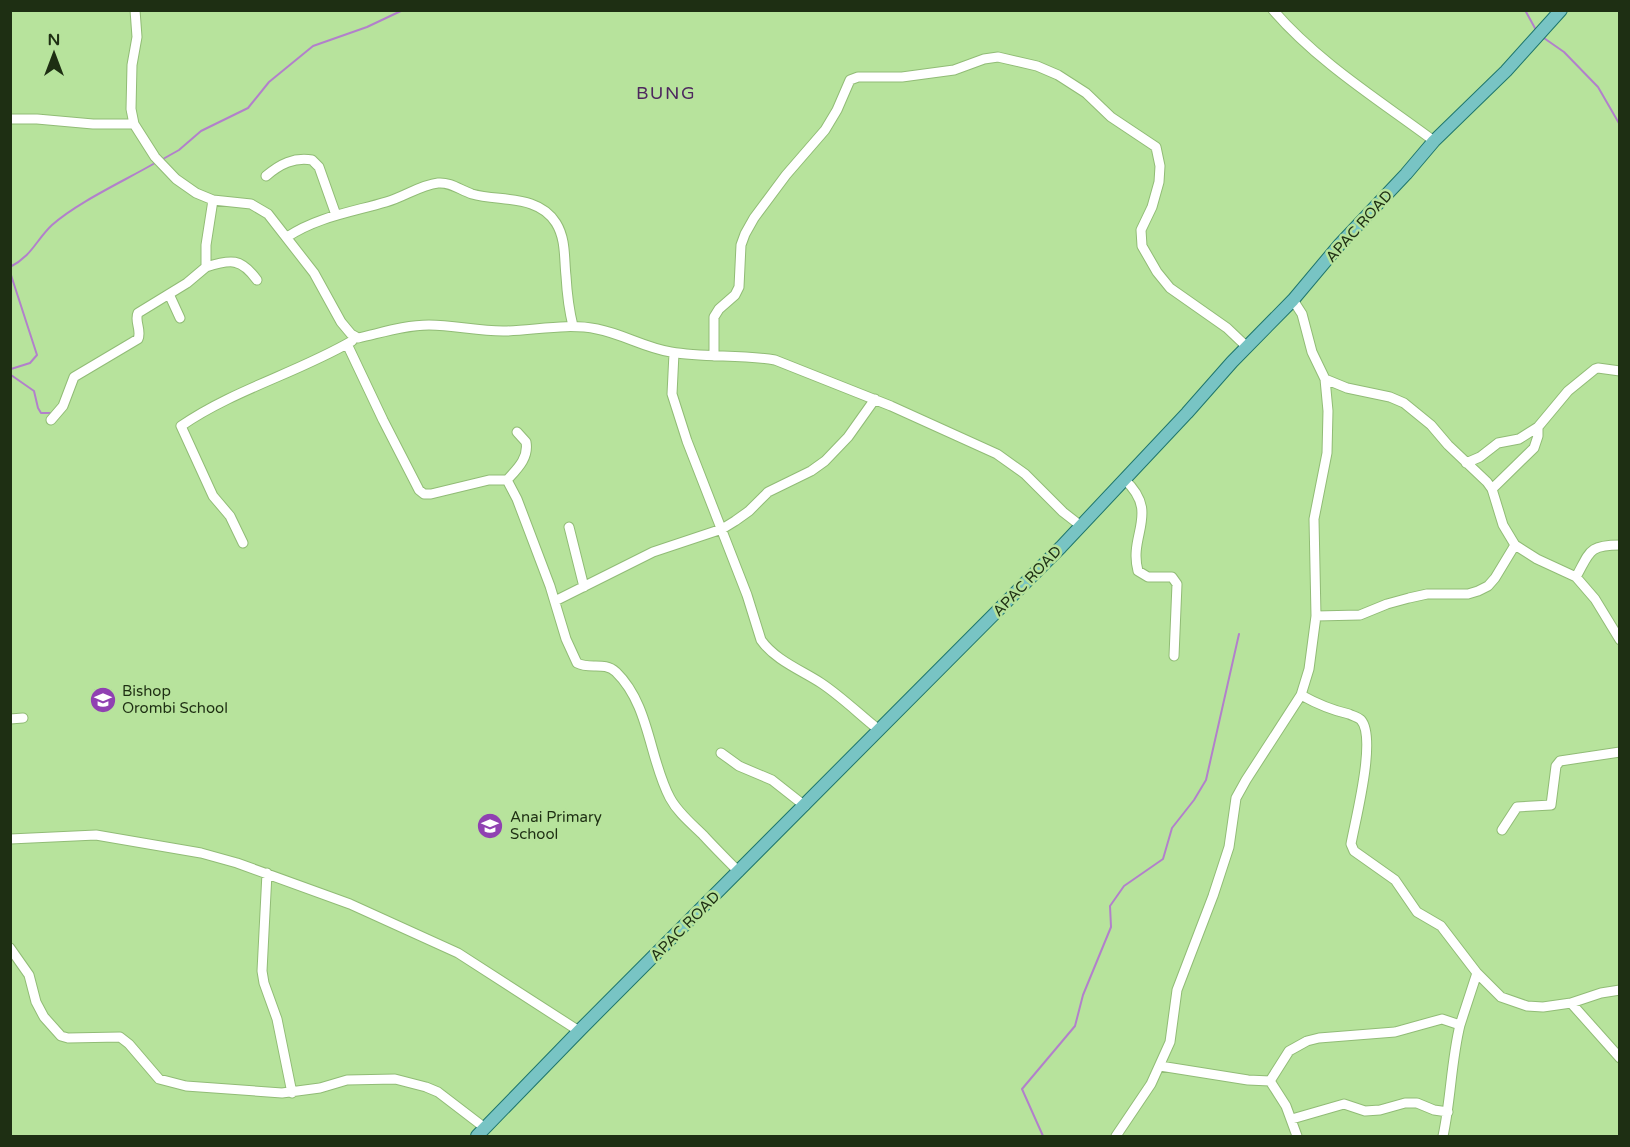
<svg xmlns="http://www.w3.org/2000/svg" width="1630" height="1147" viewBox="0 0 1630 1147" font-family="'Varela Round',sans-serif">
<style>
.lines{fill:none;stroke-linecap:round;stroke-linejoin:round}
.stream{stroke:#b280cb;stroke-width:2}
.minor-casing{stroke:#91bc76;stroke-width:11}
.major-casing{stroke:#1e766c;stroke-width:14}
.minor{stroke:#fff;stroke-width:9}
.major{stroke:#78c4c4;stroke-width:12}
.labels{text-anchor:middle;stroke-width:5;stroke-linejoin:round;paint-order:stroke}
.street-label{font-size:15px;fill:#1e2f13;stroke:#b7e39c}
.poi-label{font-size:15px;fill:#1e2f13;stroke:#b7e39c;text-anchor:start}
.quarter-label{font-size:18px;letter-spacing:1.5px;fill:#4d275e;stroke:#b7e39c}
</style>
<rect width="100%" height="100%" fill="#b7e39c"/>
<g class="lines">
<!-- stream -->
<path class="stream" d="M1129,10V11
M1525,10L1536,30
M1541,36L1564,52L1598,87L1620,125
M163,159L179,150L201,131L248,108L269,82L313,46L367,27L403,10
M10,267C32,256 36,240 52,225C78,202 124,181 155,163
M10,272L37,355L30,363L11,369V375L34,391L38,408L41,413H50
M1043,1136L1022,1089L1075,1026L1083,995L1111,927L1110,906L1124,886L1163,859L1172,828L1194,800L1206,780L1239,634"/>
<!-- minor casing -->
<g class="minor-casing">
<path id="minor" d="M135,10L137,37L132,65L131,109L134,124L155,157L176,179L196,193L213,200L251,204L268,214L314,273L341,322L351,334L358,338C381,333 405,325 429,325C455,325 481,332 507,331C537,330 567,323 597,329C623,334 645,348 671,352C705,358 741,354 775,360L891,406L997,454L1025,474L1063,512L1081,526
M1273,10C1319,63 1379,100 1434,141
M10,119H37L93,124H134
M266,176C280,164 294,157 312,160L319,167L336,215
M287,237C317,217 352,212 386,202C404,197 420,185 438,183C451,182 460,190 472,194C500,202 538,194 556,223C566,239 564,258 566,276C567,293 569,310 573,326
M206,267C231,259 241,258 257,280
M169,294L180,318
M347,344L383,420L419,490L424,494H431L489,480H507L517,499L550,586L566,639L577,663C590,670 604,661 616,672C650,705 649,759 670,798C678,813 692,824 704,836C715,848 727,860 739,872
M674,353L672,394L687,441L747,595L761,640C775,660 801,670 821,683C842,697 860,715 879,730
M714,356V317L719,309L735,295L739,287L741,245L745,234L754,218L786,175L825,130L837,110L850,80L858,77H902L954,70L984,59L998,57L1037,66L1058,75L1086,93L1111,117L1156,147L1160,166L1159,182L1152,207L1141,230L1142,246L1157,272L1170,288L1227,328L1247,347
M1325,379L1347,388L1390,397L1404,403L1431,425L1448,445L1487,482L1492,489L1503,525L1515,545L1537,559L1576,577L1595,599L1620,640
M51,420L63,406L74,377L138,339C142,330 134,321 138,313L187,283L206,267V245L213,200
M1466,463L1480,457L1498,443L1519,439L1538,427L1568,391L1595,369L1598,368L1620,371
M1124,479C1161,513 1128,534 1138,571L1148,577H1172L1177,584L1174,656
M507,480C517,469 529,458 526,442L517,432
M1492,489L1534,448L1538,436V427
M569,527L584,587
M243,543L230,516L213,496L181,426C233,390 297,373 352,341
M1576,577C1590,552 1588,545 1620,545
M555,601L653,552L722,529L735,521L749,511L768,492L811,471L825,461L848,437L875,399
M1316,616L1360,615L1387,604L1409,598L1427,594H1468L1478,591L1488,586L1495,578L1515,545
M1301,695C1317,704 1331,710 1349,714C1353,716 1358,717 1361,720C1377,738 1355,821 1351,844L1354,851L1395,880L1417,912L1441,926L1477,973L1501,997L1527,1006L1543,1007L1571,1003L1601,993L1620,990
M10,719L23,718
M721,753L739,766L772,780L805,806
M1502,830L1517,807L1551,805L1556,766L1560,761L1620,752
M10,839L96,835L201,853L237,863L350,904L458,953L579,1031
M267,873L262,971L264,983L277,1019L292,1093
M10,948L29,975L36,1002L44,1017L61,1036L68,1038L120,1037L129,1044L159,1079L186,1086L282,1093L320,1088L347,1080L395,1079L426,1087L438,1092L485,1128
M1571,1003L1620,1058
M1160,1066L1248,1080L1270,1081L1286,1106L1297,1136
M1270,1081L1289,1051L1307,1041L1319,1038L1395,1032L1442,1019L1460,1025L1477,973
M1292,1119L1344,1104L1365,1111L1380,1110L1405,1103H1417L1434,1110L1448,1112
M1116,1136L1151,1084L1170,1042L1177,990L1213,896L1229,847L1236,798L1246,780L1301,695L1309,669L1316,616L1314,519L1327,453L1328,411L1325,379L1312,352L1302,314L1293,300
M1443,1136C1451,1099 1451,1062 1460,1025"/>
</g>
<!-- major casing -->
<g class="major-casing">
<path id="major" d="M477,1136L579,1031L1061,547L1187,413L1232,362L1293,300L1340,244L1406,174L1434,141L1506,71L1561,10"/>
</g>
<!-- minor -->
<use href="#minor" class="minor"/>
<!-- major -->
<use href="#major" class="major"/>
</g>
<!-- icons -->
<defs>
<g id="school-disc" transform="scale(1.35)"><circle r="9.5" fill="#9041b2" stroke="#b7e39c"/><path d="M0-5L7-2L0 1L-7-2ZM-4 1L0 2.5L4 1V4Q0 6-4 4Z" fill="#fff"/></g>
</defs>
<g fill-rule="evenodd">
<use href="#school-disc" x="103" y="700"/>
<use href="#school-disc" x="490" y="826"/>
</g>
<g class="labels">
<!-- street labels -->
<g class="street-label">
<text transform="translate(1359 226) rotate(-48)" y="5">APAC ROAD</text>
<text transform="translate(1027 581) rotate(-46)" y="5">APAC ROAD</text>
<text transform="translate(685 926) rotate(-45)" y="5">APAC ROAD</text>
</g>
<!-- poi labels -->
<g class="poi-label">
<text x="122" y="696">Bishop<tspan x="122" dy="17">Orombi School</tspan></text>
<text x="510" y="822">Anai Primary<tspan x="510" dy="17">School</tspan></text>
</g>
<!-- quarter labels -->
<g class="quarter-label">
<text x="666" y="99">BUNG</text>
</g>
</g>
<!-- border -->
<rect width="1630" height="1147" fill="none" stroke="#1e2f13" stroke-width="24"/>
<!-- north arrow -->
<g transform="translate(54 54)" stroke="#b7e39c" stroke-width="4.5" paint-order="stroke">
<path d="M0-4.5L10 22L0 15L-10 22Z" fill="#1e2f13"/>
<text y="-9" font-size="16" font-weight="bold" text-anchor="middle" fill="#1e2f13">N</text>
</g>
</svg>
